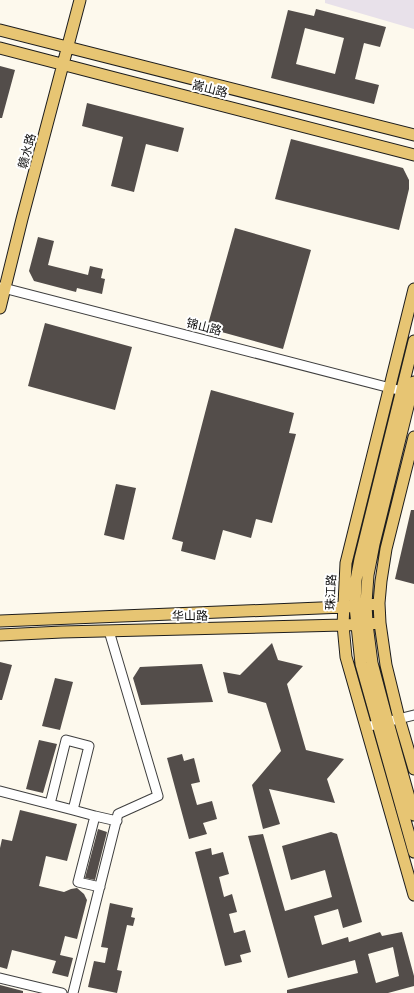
<svg xmlns="http://www.w3.org/2000/svg" width="414" height="993" viewBox="0 0 414 993" font-family="Bitter,'Noto Sans SC',serif">
<style>
.industrial{fill:#e8e1ea}
.building{fill:#534d4a;fill-rule:evenodd}
.lines{fill:none;stroke-linecap:round;stroke-linejoin:round}
.minor-casing{stroke:#3f3f3f;stroke-width:11}
.major-casing{stroke:#1d1d1d;stroke-width:13}
.minor{stroke:#fff;stroke-width:9}
.major{stroke:#e7c573;stroke-width:11}
.labels{text-anchor:middle;stroke-width:4;stroke-linejoin:round;paint-order:stroke}
.street-label{font-size:12px;fill:#0c0c0c;stroke:#fff}
</style>
<rect width="100%" height="100%" fill="#fdf9ed"/>
<!-- industrial -->
<path class="industrial" d="M325,0H414V29L325,3Z"/>
<!-- building -->
<path class="building" d="M316,9L386,27L380,47L364,43L355,79L379,85L374,104L271,78L288,10L314,16ZM305,28L344,38L335,74L296,64Z
M0,66L15,70L2,118H0Z
M87,103L184,128L178,152L146,144L134,192L111,186L123,137L82,126Z
M291,139L403,168L409,180V189L399,230L275,199Z
M235,228L311,250L283,349L207,328Z
M38,237L54,241L48,265L88,275L90,266L103,269L101,278L105,279L102,294L77,288L76,292L34,281L29,271Z
M45,323L132,347L115,410L28,386Z
M211,390L294,413L289,433L296,434L272,523L256,519L251,538L223,530L215,560L181,551L183,542L172,539Z
M116,484L136,488L124,540L104,535Z
M411,510H414V584L395,579Z
M272,643L278,660L303,666L287,684L306,750L344,759L327,779L335,803L269,789L280,824L263,829L252,785L281,751L266,703L228,693L223,672L240,675Z
M0,662L12,665L2,700H0Z
M202,664L213,702L141,705L133,678L140,667Z
M55,678L73,682L60,730L42,726Z
M39,740L57,744L43,793L26,789Z
M182,754L184,761L194,758L200,782L191,784L197,805L212,801L217,819L203,823L207,834L189,839L167,758Z
M20,810L77,824L67,861L46,856L39,886L64,892L71,889L77,888L84,894L87,900L77,939L65,936L60,955L73,958L68,977L52,973L56,961L12,950L7,969L0,967V848L2,839L12,841Z
M98,829L107,832L95,880L85,878Z
M331,832L337,834L362,922L343,928L338,909L314,916L322,945L348,937L349,942L380,932L382,936L402,932L414,976V986L388,993H287V990L358,973L355,960L288,978L248,836L263,834L285,911L332,897L325,870L291,880L282,846ZM393,947L399,976L376,983L368,954Z
M211,848L212,855L223,852L229,874L219,877L224,897L232,894L237,912L229,914L234,933L245,930L251,952L240,955L242,962L225,966L195,852Z
M110,903L133,908L131,917L135,918L133,926L127,925L117,970L122,971L117,993L88,987L94,961L105,963L108,948L101,947Z
M0,985L23,991V993H0Z"/>
<g class="lines">
<!-- minor casing -->
<g class="minor-casing">
<path id="minor" d="M0,287L402,391
M366,727L414,715
M0,791L73,810L89,746L66,740L50,804
M73,810L95,816L78,882L100,887
M95,816L117,821
M0,978L62,993
M73,993L118,814L158,796L109,631"/>
</g>
<!-- major casing -->
<g class="major-casing">
<path id="major" d="M0,30L414,135
M0,48L119,79L414,155
M414,289L346,563L343,625L346,657L414,895
M0,308L22,219L80,0
M414,341L360,559L356,580L355,606L361,664L414,852
M414,382L374,544L368,575L366,603L367,624L372,663L385,712L414,815
M414,437L386,549L381,581L379,603L380,623L386,665L399,718L414,769
M0,621L344,607L379,604
M0,635L62,632L343,625L380,623"/>
</g>
<!-- minor -->
<use href="#minor" class="minor"/>
<!-- major -->
<use href="#major" class="major"/>
</g>
<g class="labels">
<!-- street labels -->
<g class="street-label">
<text transform="translate(210 89) rotate(14)" y="4">嵩山路</text>
<text transform="translate(27 151) rotate(-75)" y="4">赣水路</text>
<text transform="translate(204 327) rotate(14)" y="4">锦山路</text>
<text transform="translate(331 592) rotate(-88)" y="4">珠江路</text>
<text transform="translate(190 616) rotate(-1)" y="4">华山路</text>
</g>
</g>
</svg>
